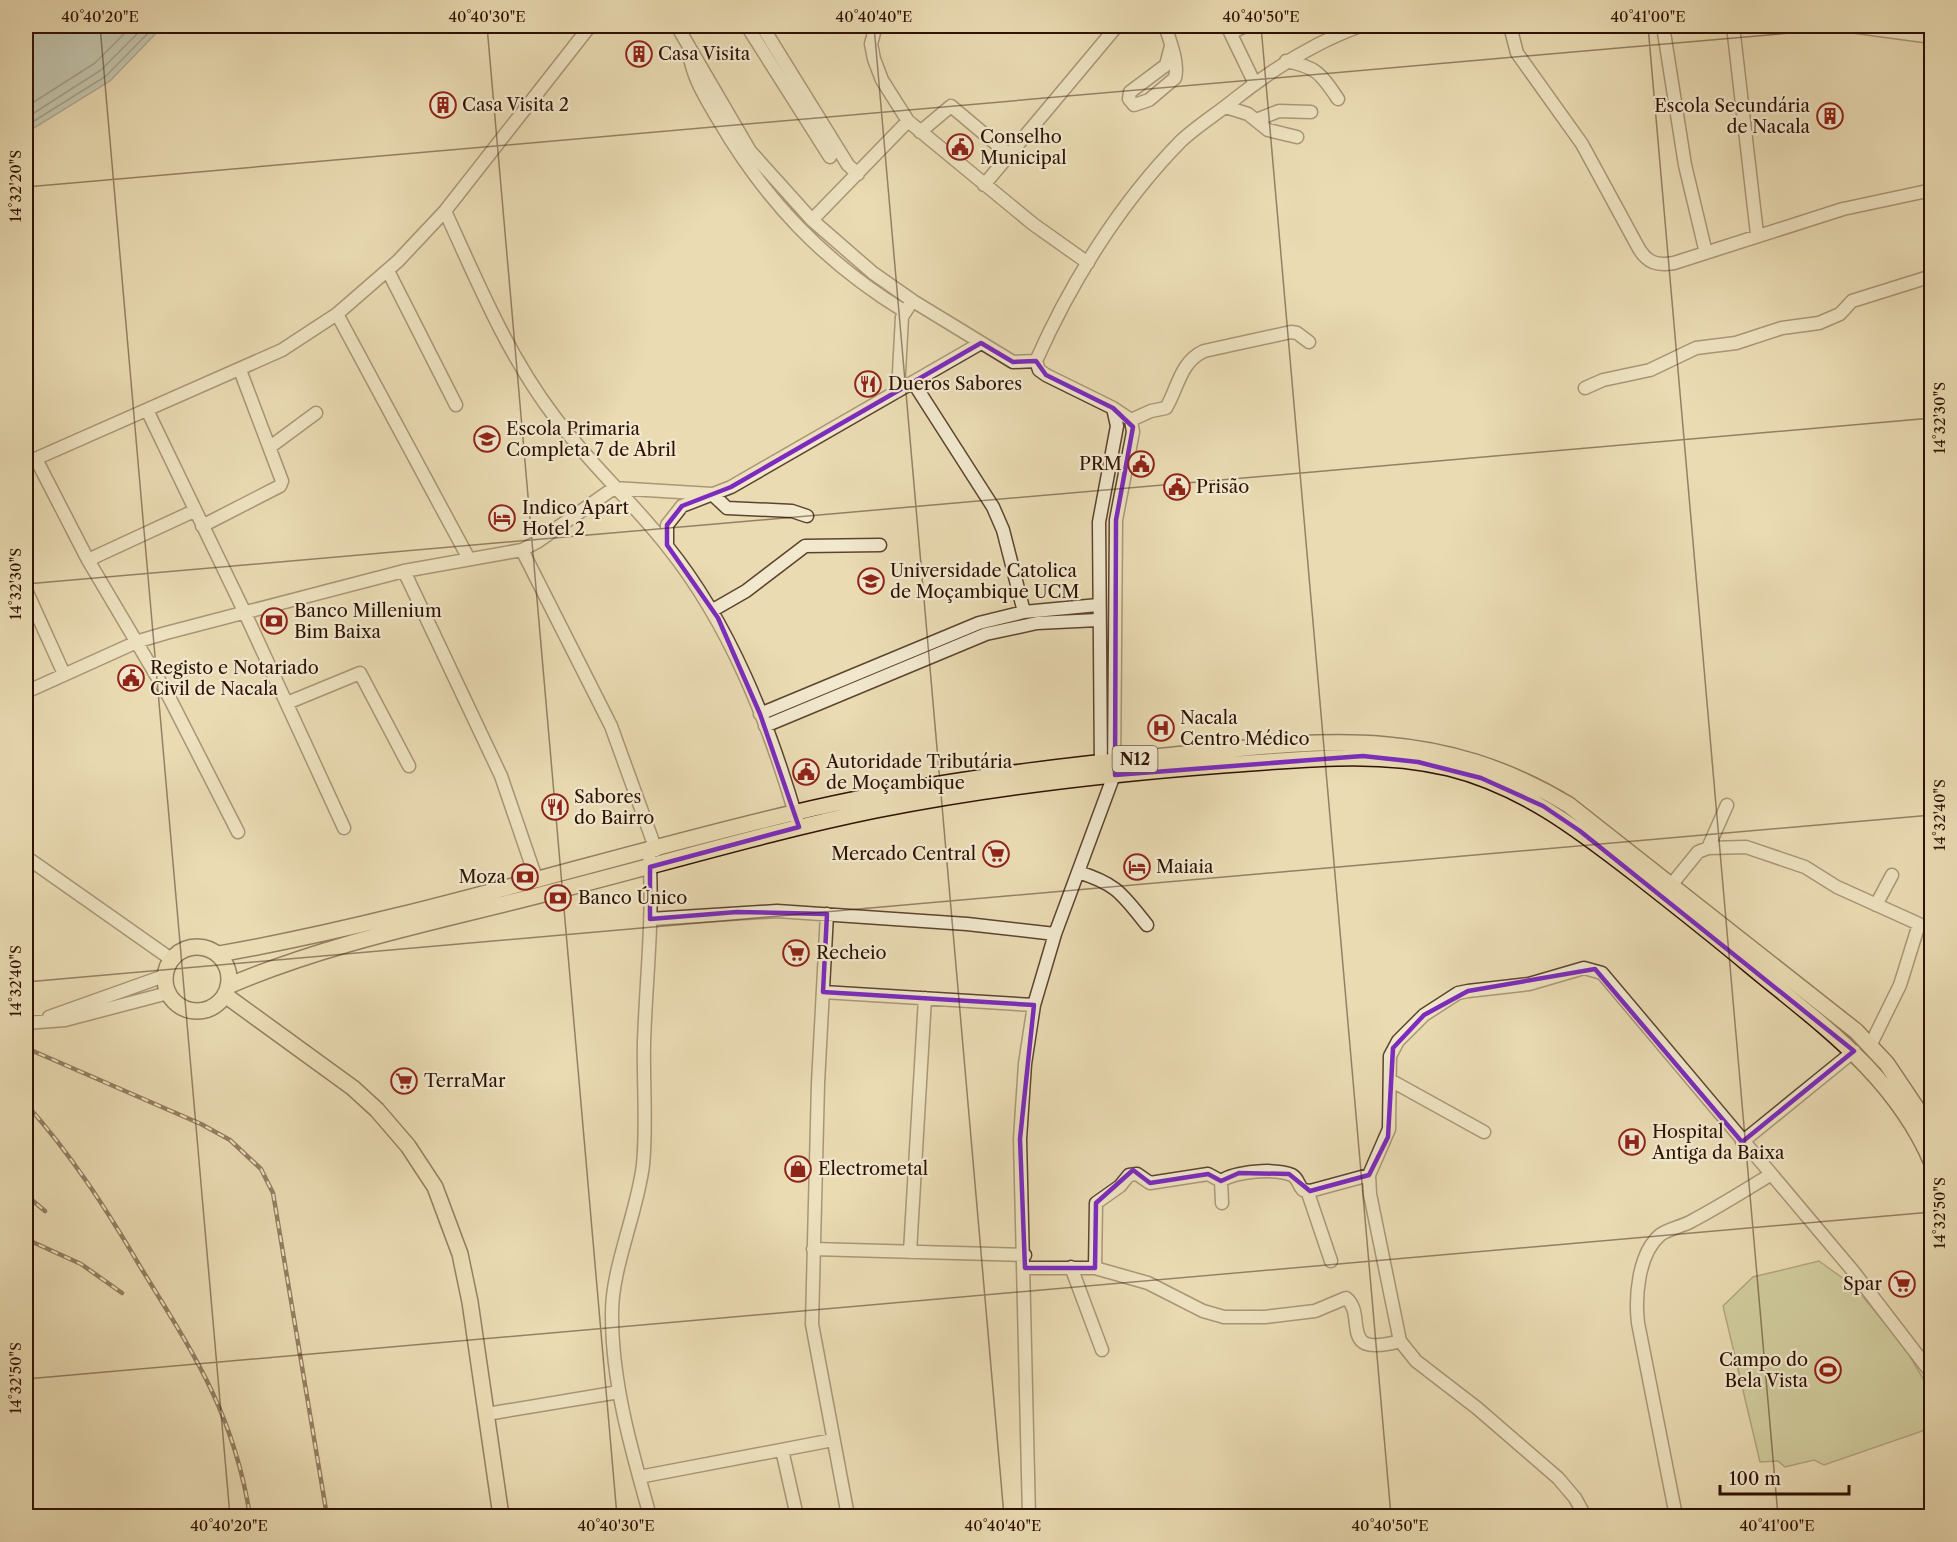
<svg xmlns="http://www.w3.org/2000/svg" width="1957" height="1542" viewBox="0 0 1957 1542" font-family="'Libre Caslon Text',serif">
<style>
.green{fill:#b8c08c;stroke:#736847;stroke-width:1.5}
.water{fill:#9eb8b9;stroke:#717570;stroke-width:1.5}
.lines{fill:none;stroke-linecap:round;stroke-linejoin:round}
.shore{stroke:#66645e;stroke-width:1.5}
.minor-casing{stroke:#5d442e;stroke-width:15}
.major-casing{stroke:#2e1102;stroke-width:18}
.minor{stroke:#f1e8ce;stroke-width:12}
.major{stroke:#eadbb3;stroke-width:15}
.rail-casing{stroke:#2e1102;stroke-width:4.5}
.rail{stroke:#f1e8ce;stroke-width:2;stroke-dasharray:7;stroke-linecap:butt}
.marked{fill:none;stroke:#7b2cbf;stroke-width:4.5;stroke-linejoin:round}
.ticks{fill:none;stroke:#2e1102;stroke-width:1.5;stroke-opacity:0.45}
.labels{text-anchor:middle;stroke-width:4.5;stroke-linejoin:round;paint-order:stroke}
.shield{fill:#f1e8ce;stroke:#68523f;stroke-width:1.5}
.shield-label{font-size:16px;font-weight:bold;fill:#2e1102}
.poi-label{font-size:18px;fill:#2e1102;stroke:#f1e8ce;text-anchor:start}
.neatline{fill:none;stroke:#2e1102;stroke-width:2}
.ticks-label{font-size:15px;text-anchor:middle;fill:#2e1102}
</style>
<rect width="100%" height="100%" fill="#eadbb3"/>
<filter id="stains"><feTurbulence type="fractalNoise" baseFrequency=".00333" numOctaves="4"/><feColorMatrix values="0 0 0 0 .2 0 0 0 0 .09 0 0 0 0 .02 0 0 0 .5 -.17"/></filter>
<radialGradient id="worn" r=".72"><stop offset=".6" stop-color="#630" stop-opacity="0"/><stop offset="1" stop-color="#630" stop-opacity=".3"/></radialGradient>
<!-- green -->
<path class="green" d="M1819,1261L1855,1287L1905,1348L1931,1392V1428L1824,1465L1814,1460L1785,1467L1778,1461L1760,1462L1723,1306L1753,1277Z"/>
<!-- water -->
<path class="water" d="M26,26H163L110,81L26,133Z"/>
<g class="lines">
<!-- shore -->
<path class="shore" d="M26,107L95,63L132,26
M26,118L101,70L145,26
M26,126L106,76L155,26"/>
<!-- minor casing -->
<g class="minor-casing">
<path id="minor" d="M677,26L750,151L812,220L873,273L913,301L1013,362L1036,361
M747,26L830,157
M762,26L848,165L858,174
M879,26L875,29L871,44L874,59L882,80L908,121L1033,224L1088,263
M1165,26C1170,41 1179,63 1175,78L1149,100L1134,105L1129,99L1130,92L1166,65L1171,46
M1227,26L1255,84
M1510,26L1517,53L1582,144L1638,247C1647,263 1657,266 1674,263L1843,209L1932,190
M1663,26L1685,165L1706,253
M1733,26L1757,234
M1851,26L1932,37
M1231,33L1245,26
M689,53C693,78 705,97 718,119C765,200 824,262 904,311
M1286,61C1317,67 1321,74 1338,99
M1226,107L1248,114L1268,130L1297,137
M1256,120L1279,111L1311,112
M920,132L951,106L1008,154
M984,185L1117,26
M445,211C477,281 507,354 554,416C588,462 632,501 667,546C730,624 769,724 797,820
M812,220L908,121
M388,271L456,405
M337,314L469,559
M913,382L993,507L1003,530L1024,612
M1585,388L1603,380L1650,370L1696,348L1736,343L1782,328L1819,323L1840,314L1852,301L1932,276
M898,391L902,317L909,306
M147,410L244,611L344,828
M1131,420L1151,411L1166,408C1178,388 1180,362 1204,351L1291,332L1297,333L1309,342
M270,447L316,413
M36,459L88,560L169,697L238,832
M26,463L282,350L337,314L398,261L445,211L590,26
M202,526L280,486L282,481L240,370
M667,545V525L682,506L731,487L981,343
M522,550L611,726L656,850
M88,560L194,511
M404,571L501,776L537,881
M26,590L64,674
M713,610L746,591L805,546L880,545
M26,692L139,641L166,633L404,571L522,550L537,542L614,488L712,494L727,508L792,511L807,516
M287,703L360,673L409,766
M760,714L979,623L1024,612L1098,605
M765,726L986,634L1037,623L1098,620
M1101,770L1099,522L1117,426L1113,408
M1708,848L1727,805
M649,852C654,915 646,979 644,1042C643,1083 647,1124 643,1165C637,1214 611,1269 612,1316C612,1384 632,1452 650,1516
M26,857L171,959
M1078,872C1117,884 1122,894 1147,925
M1672,884L1698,852L1708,848L1746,847L1805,867L1837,887L1919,924L1900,985L1870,1046
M1876,905L1892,875
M827,914L818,1083L812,1324L848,1516
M650,919L777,911L967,924L1055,934
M823,992L1034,1005
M49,1017L164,976
M26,1023L65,1020L168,993
M1390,1080L1484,1132
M1742,1142L1854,1051
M1222,1203L1221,1181C1236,1171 1275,1168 1292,1175C1298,1178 1298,1185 1303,1190L1310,1191
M813,1249L1025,1255
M910,1252L925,998
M1331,1261L1309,1196L1310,1191L1369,1175
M1071,1267L1102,1350
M1025,1268H1095L1148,1283L1203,1311L1224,1317H1265L1315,1311L1346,1298C1368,1315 1336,1359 1400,1341
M1095,1268L1096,1203L1120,1186L1129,1175L1137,1174L1150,1183L1208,1174L1221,1181
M487,1414L619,1392
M782,1450L797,1516
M639,1477L833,1440
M1029,1516L1020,1139L1025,1064L1034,1005L1055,934L1114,775L1116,520L1133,432L1131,420L1113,408L1046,375L1039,370L1036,361C1071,282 1120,203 1181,141C1197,126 1218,113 1235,99C1274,68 1313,43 1360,26
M1585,1516L1575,1498L1558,1478L1477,1408L1416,1361L1400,1341L1370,1194L1369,1175L1389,1129L1390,1056L1398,1041L1424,1015L1458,993L1468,991L1529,984L1584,968L1602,973L1853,1271L1932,1374
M1676,1516L1638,1323C1635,1297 1638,1254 1660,1235C1668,1229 1680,1227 1690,1222C1717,1208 1744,1191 1770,1175"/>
</g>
<!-- major casing -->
<g class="major-casing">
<path id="major" d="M165 979a32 32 0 1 1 64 0a32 32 0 1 1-64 0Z
M219,954C413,920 601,858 793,813C915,784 1039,768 1164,756C1315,741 1432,722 1569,805L1856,1031L1887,1064L1932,1131
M228,986C333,941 446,920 555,891C662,864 768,832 876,810C991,787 1107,774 1223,765C1299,760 1374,750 1449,768C1522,786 1579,830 1637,875C1674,904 1711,933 1748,964C1819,1023 1894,1074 1932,1163
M225,995L353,1088L377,1110L408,1146L435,1187L460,1254L470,1302L501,1516"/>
</g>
<!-- minor -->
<use href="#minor" class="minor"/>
<!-- major -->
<use href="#major" class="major"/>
<!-- rail casing -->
<g class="rail-casing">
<path id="rail" d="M26,1048L201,1124L230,1140L261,1169L273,1193L327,1516
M26,1104C71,1154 107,1210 141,1268C194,1354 234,1414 250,1516
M26,1195L45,1211
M26,1239L81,1264L122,1293"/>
</g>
<!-- rail -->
<use href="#rail" class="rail"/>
</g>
<!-- marked area -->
<path d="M0 0H1957V1542H0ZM981,343L1013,362L1036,361L1046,375L1113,408L1133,427L1116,520L1115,775L1363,756L1418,762L1481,778L1543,806L1580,831L1854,1051L1742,1142L1595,969L1468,991L1424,1015L1393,1048L1388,1137L1369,1175L1310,1191L1289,1174L1239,1173L1221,1181L1208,1174L1150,1183L1133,1170L1096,1203L1095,1268H1025L1020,1139L1034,1005L823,992L827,914L737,912L650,919V867L799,827L760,714L718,618L667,545V525L682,506L731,487Z" fill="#eadbb3" fill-opacity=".55" fill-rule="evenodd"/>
<path class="marked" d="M981,343L1013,362L1036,361L1046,375L1113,408L1133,427L1116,520L1115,775L1363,756L1418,762L1481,778L1543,806L1580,831L1854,1051L1742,1142L1595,969L1468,991L1424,1015L1393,1048L1388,1137L1369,1175L1310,1191L1289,1174L1239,1173L1221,1181L1208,1174L1150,1183L1133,1170L1096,1203L1095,1268H1025L1020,1139L1034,1005L823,992L827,914L737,912L650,919V867L799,827L760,714L718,618L667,545V525L682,506L731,487Z"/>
<!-- ticks -->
<path class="ticks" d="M100,26L230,1516M487,26L617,1516M874,26L1004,1516M1261,26L1391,1516M1648,26L1778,1516M26,187L1871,26M26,584L1932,418M26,982L1932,815M26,1379L1932,1212"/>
<!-- icons -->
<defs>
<g id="building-ring" transform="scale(1.35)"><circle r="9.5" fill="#f1e8ce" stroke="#8f2418" stroke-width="1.5"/><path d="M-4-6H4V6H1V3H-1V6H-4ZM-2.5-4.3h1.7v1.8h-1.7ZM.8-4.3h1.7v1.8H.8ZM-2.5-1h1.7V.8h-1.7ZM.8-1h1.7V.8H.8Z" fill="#8f2418"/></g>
<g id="civic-ring" transform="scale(1.35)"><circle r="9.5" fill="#f1e8ce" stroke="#8f2418" stroke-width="1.5"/><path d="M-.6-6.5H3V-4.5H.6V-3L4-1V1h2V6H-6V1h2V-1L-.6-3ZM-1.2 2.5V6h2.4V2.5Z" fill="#8f2418"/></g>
<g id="restaurant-ring" transform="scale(1.35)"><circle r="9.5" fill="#f1e8ce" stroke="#8f2418" stroke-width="1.5"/><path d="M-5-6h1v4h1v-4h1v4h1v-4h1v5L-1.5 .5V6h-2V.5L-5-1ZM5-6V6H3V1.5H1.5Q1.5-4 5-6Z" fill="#8f2418"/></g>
<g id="school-ring" transform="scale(1.35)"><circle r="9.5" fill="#f1e8ce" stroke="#8f2418" stroke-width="1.5"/><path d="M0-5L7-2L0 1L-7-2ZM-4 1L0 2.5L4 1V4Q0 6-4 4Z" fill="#8f2418"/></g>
<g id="hotel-ring" transform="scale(1.35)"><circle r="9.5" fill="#f1e8ce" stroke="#8f2418" stroke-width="1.5"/><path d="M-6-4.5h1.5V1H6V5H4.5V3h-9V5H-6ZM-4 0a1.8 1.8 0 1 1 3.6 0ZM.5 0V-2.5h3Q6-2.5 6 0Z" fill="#8f2418"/></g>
<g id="university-ring" transform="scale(1.35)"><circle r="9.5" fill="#f1e8ce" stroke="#8f2418" stroke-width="1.5"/><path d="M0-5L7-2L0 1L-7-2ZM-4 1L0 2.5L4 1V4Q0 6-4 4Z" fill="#8f2418"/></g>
<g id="bank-ring" transform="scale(1.35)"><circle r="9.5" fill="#f1e8ce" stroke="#8f2418" stroke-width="1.5"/><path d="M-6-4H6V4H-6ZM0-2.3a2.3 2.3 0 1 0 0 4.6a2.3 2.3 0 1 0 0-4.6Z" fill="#8f2418"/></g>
<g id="hospital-ring" transform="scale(1.35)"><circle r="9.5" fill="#f1e8ce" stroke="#8f2418" stroke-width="1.5"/><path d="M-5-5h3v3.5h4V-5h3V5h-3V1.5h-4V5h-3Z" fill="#8f2418"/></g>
<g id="supermarket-ring" transform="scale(1.35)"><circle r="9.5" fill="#f1e8ce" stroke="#8f2418" stroke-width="1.5"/><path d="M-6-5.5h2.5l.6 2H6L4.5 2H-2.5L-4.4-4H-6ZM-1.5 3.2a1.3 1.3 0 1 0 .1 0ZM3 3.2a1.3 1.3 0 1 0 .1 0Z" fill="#8f2418"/></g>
<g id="shop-ring" transform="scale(1.35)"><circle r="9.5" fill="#f1e8ce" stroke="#8f2418" stroke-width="1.5"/><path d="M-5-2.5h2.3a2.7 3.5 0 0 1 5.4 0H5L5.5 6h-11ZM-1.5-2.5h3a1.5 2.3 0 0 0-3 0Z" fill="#8f2418"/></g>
<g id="stadium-ring" transform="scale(1.35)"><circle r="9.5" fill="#f1e8ce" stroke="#8f2418" stroke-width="1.5"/><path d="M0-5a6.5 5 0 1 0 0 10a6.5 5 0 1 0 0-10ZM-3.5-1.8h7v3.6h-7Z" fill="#8f2418"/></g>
</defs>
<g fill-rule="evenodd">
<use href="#building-ring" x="639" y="54"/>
<use href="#building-ring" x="443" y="105"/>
<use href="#building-ring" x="1830" y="116"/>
<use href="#civic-ring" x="960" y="147"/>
<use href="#restaurant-ring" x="868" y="384"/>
<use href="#school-ring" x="487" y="439"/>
<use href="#civic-ring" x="1141" y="464"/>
<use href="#civic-ring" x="1177" y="487"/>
<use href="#hotel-ring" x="502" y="518"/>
<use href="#university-ring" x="871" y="581"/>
<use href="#bank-ring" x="274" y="621"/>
<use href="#civic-ring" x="131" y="678"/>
<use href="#hospital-ring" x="1161" y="728"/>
<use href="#civic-ring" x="806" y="772"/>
<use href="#restaurant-ring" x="555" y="807"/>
<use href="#supermarket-ring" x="996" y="854"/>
<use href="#hotel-ring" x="1137" y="867"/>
<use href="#bank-ring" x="525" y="877"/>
<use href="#bank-ring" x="558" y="898"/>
<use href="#supermarket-ring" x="796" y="953"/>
<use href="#supermarket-ring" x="404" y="1081"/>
<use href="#hospital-ring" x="1632" y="1142"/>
<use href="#shop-ring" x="798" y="1169"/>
<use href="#supermarket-ring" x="1902" y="1284"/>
<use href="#stadium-ring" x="1828" y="1370"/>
</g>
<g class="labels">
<!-- shield labels -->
<rect class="shield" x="1112.5" y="746" width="45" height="26" rx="4.5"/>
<g class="shield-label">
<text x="1135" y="765">N12</text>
</g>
<!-- poi labels -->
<g class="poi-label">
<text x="658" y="60">Casa Visita</text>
<text x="462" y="111">Casa Visita 2</text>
<text x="1810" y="112" text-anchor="end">Escola Secundária<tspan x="1810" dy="21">de Nacala</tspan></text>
<text x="980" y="143">Conselho<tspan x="980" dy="21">Municipal</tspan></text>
<text x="888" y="390">Dueros Sabores</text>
<text x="506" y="435">Escola Primaria<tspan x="506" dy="21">Completa 7 de Abril</tspan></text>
<text x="1122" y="470" text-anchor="end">PRM</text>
<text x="1196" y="493">Prisão</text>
<text x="522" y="514">Indico Apart<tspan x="522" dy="21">Hotel 2</tspan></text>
<text x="890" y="577">Universidade Catolica<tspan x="890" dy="21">de Moçambique UCM</tspan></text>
<text x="294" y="617">Banco Millenium<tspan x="294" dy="21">Bim Baixa</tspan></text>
<text x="150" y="674">Registo e Notariado<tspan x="150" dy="21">Civil de Nacala</tspan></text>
<text x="1180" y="724">Nacala<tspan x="1180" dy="21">Centro Médico</tspan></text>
<text x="826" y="768">Autoridade Tributária<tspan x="826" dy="21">de Moçambique</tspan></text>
<text x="574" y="803">Sabores<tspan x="574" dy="21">do Bairro</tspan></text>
<text x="976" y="860" text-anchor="end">Mercado Central</text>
<text x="1156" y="873">Maiaia</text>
<text x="506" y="883" text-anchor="end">Moza</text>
<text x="578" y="904">Banco Único</text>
<text x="816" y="959">Recheio</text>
<text x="424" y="1087">TerraMar</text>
<text x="1652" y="1138">Hospital<tspan x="1652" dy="21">Antiga da Baixa</tspan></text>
<text x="818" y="1175">Electrometal</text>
<text x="1882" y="1290" text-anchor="end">Spar</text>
<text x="1808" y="1366" text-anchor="end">Campo do<tspan x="1808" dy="21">Bela Vista</tspan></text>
</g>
</g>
<!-- margin -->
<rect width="1957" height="1542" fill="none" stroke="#eadbb3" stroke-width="66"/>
<!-- scale -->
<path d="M1720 1485v9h129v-9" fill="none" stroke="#2e1102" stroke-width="3"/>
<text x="1729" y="1485" font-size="18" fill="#2e1102" stroke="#f1e8ce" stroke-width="4.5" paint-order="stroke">100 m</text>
<rect x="33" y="33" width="1891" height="1476" class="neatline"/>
<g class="ticks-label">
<text x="100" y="22">40°40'20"E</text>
<text x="487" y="22">40°40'30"E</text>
<text x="874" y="22">40°40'40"E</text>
<text x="1261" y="22">40°40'50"E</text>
<text x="1648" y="22">40°41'00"E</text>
<text transform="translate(16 186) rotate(-90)" y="5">14°32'20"S</text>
<text transform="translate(1940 418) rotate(-90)" y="5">14°32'30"S</text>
<text transform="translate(16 584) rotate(-90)" y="5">14°32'30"S</text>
<text transform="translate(1940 815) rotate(-90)" y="5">14°32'40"S</text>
<text transform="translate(16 981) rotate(-90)" y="5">14°32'40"S</text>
<text transform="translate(1940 1213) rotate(-90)" y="5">14°32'50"S</text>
<text transform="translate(16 1378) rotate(-90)" y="5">14°32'50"S</text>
<text x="229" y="1531">40°40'20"E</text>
<text x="616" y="1531">40°40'30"E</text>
<text x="1003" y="1531">40°40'40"E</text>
<text x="1390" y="1531">40°40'50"E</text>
<text x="1777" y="1531">40°41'00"E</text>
</g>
<rect width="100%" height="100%" filter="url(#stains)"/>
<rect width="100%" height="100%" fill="url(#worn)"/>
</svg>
